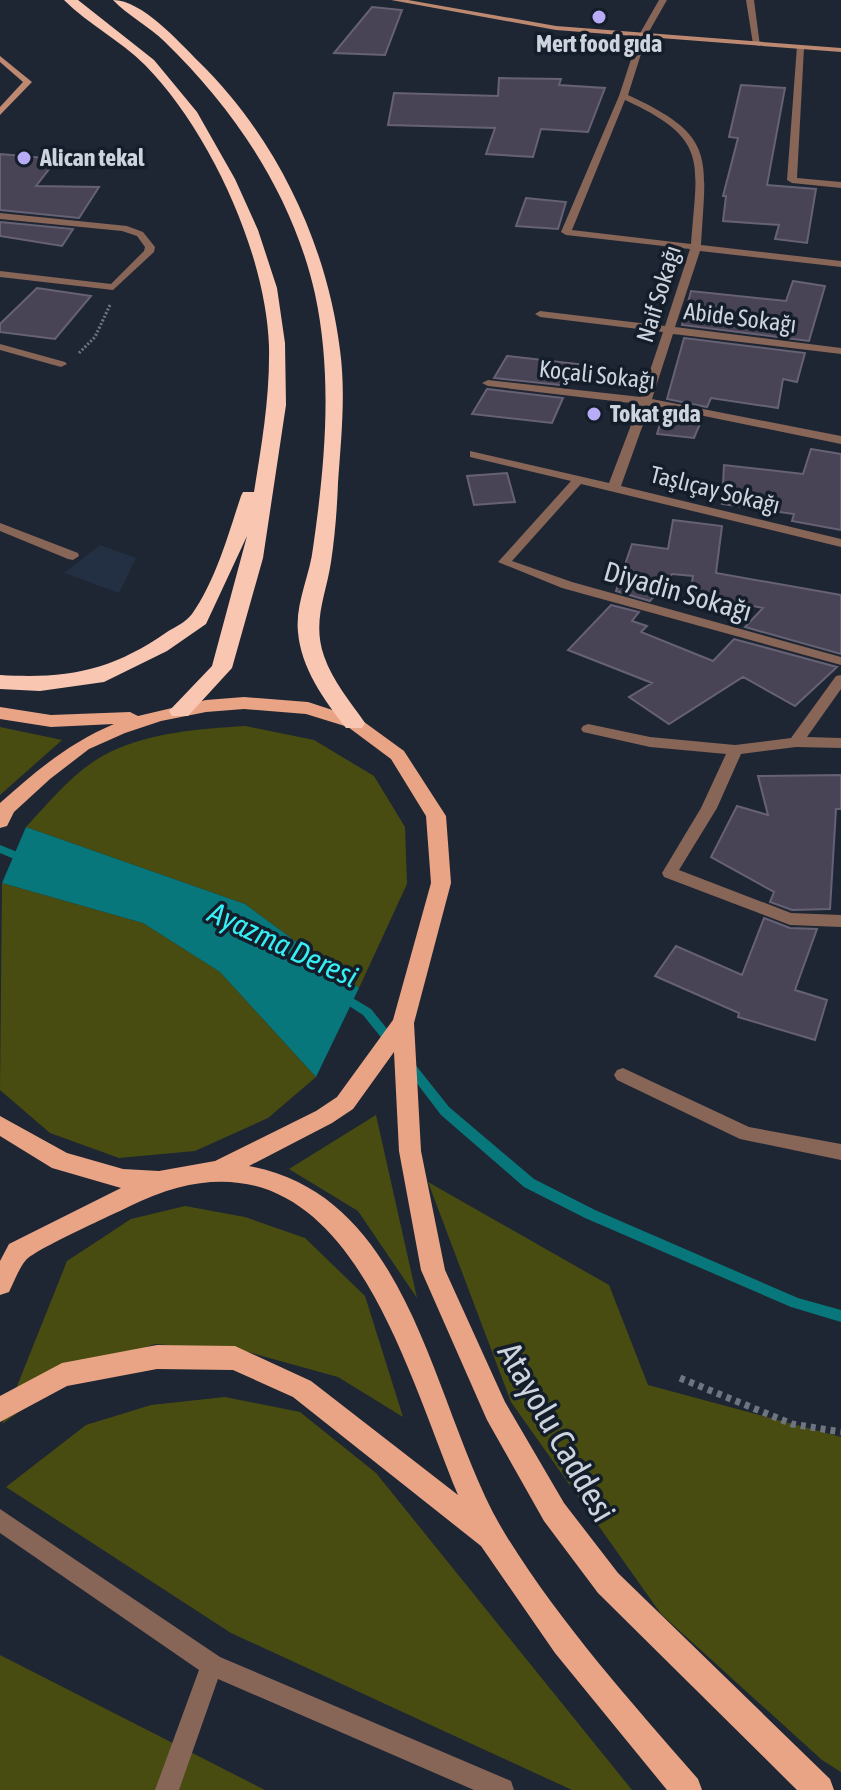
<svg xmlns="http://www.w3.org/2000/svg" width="841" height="1790" viewBox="0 0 841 1790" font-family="'Asap Condensed',sans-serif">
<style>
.built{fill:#232f42}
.green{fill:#484c10}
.water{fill:#07777b}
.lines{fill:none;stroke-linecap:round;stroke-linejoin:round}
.stream{fill:#07777b;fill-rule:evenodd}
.building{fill:#494455;stroke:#666174;stroke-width:2}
.path-far1{stroke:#6e7581;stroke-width:3;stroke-dasharray:2 2;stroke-linecap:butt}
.path{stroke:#6e7581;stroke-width:7;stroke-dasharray:5 5;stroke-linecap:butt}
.lane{fill:#876557;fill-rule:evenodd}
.street{fill:#876557;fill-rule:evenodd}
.secondary{fill:#be8971;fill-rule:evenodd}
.primary{fill:#e9a485;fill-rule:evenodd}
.highway{fill:#f9c7b1;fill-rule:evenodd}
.poi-dot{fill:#b8abf7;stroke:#141d2a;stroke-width:3}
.labels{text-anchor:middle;stroke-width:7;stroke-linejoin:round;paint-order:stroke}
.far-poi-label{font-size:24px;font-weight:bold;fill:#ced4de;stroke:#141d2a;text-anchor:start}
.far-street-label{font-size:24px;fill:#ced4de;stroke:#141d2a}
.street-label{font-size:28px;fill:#ced4de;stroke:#141d2a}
.water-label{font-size:30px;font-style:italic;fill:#36eff5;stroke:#141d2a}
.near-street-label{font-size:34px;fill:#ced4de;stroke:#141d2a}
</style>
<rect width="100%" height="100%" fill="#1e2634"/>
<!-- built -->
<path class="built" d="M100,545L136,558L119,593L64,573Z"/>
<!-- green -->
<path class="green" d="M245,726L314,740L374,776L405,827L407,884L359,988L245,904L26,827C51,800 77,768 110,752C152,732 200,729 245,726Z
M0,727L62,740L0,795Z
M2,883L143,923L220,972L316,1077L268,1118L195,1151L119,1158L50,1133L0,1090Z
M376,1115L417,1298L358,1211L289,1169Z
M428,1182L609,1285L648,1385L841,1437V1772L822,1760L661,1614L511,1402Z
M185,1206L245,1217L305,1238L365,1296L403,1417L338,1377L248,1352L155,1344L74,1372L2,1424L67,1261L131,1219Z
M225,1397L300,1412L376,1473L632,1790H572L231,1633L6,1487L86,1425L151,1405Z
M0,1655L265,1790H0Z"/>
<!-- water -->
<path class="water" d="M26,827L245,904L359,988L316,1077L220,972L143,923L2,883Z"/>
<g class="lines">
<!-- stream -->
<path class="stream" d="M0,845L32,858L33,861L28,865L0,853Z
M341,991L371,1009L396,1040L398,1043L396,1046H388L363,1015L337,998L335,995L337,992Z
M410,1061L414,1063L449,1107L534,1179L595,1210L798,1298L841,1310V1322L791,1307L585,1218L524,1187L441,1115L406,1069L404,1066L406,1063Z"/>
</g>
<!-- building -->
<path class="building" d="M372,7L402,10L385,55L334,53Z
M499,78L561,79L559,85L605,88L588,132L541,129L533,157L486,154L495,128L388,125L394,93L498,96Z
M741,85L785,88L767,185L816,189L807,243L775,239L779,225L723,221L726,196H723L738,138L729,137Z
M0,154L57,159L36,186L99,187L79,218L0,210Z
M526,198L566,202L558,229L516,226Z
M0,222L73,229L62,246L0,236Z
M793,281L825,286L809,341L682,325L691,291L786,301Z
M37,288L91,296L55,339L0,332V324Z
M684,338L805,353L797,382L783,379L778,408L711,398L707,407L667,399Z
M507,356L578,364L569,386L494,378Z
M487,389H488L563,398L552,423L472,414Z
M664,411L702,419L694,438L657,434Z
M811,449L841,454V530L792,521L794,514L722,504L724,465L803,474Z
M507,473L515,502L474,505L467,476Z
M673,520L722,526L716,573L841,595V654L745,627L763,608L690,593L693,576L672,574L650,601L616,591L632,544L668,549Z
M611,605L639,612L632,621L647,626L641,632L713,661L734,639L837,667L795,706L743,677L669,724L629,697L652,683L568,650Z
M841,775V809H836L830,909L792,910L770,902L774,892L711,857L737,806L768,815L758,776Z
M764,918L790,928L817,929L795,990L827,1000L815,1040L738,1017L739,1013L655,976L676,946L742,975Z"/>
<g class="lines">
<!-- path-far1 -->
<path class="path-far1" d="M79,353L95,337L110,305"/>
<!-- path -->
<path class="path" d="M680,1378L792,1424L841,1432"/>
<!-- lane -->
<path class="lane" d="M0,213L127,226L143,232L155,247L154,252L113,290L0,277V271L111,284L144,251L145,247L137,236L122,231L0,219Z
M0,344L65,362L67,364L61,367L0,350Z
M0,523L78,553L79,556L73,560L68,559L0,531Z"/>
<!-- street -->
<path class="street" d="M659,0H667L647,35L628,95C717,136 706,156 701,245L841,261V267L700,251L675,327L841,348V354L673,334L652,399L841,436V444L650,405L621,486L841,539V547L581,484L512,561L572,582L841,657V665L562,588L498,562L571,481L470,457V451L609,483L639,404L488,386L482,383L488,380L641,397L663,332L540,317L535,314L540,311L665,326L690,249L566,235L561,232L619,96L639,35ZM625,100C710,139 697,161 691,244L572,230Z
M746,0H754L760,46L753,44Z
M797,46L804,48L797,178L841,182V188L792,183L787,180Z
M841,675V689L807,737L841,738V748L796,747L741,754L717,808L679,870L791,913L841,915V927L790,925L664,877L662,873L701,808L726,754L650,747L583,732L581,729L583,726L588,724L650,737L735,745L791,738L836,676Z
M623,1068L749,1127L841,1144V1160L740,1139L617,1080L614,1075L617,1070Z
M0,1509L220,1657L511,1781L514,1790H474L218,1679L179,1790H155L199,1670L0,1533Z"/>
<!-- secondary -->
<path class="secondary" d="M391,0H408L556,26L841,48V52L556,30Z
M0,56L32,82L0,115V107L23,82L0,62Z"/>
<!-- primary -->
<path class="primary" d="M244,697L308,702L360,719L404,751L446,816L451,883L414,1023L421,1151L445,1270L505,1402L564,1503L618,1573L830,1779L834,1790H797L598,1593L544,1521L487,1420L421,1270L399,1151L394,1052L353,1109L332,1123L249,1166C418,1197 432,1417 507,1537C561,1624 631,1702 698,1779L702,1790H667L555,1653L481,1546L293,1397L233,1370L157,1369L67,1386L0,1422V1396L62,1363L157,1345L235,1346L311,1381L458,1495C399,1353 339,1101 128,1207C110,1216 36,1249 26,1260C19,1268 14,1282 9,1292L0,1295V1261L9,1244L121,1188L52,1168L0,1136V1116L67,1153L123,1169L159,1171L215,1161L316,1111L337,1097L393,1020L431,883L426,816L391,759L348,727L306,714L244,709L206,712L161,721L125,733L89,749L50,779L14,812L7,826L0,828V803C36,771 69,743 114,724L51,727L0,719V707L51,715L130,712L138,716L206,700Z"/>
<!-- highway -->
<path class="highway" d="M64,0H78L154,60L197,112L235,179L258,230L277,288L285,343L286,405L263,558L232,668L188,716H172L169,711L212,666L247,536L206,624L167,651L104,682L40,691L0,689V675C67,679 111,671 167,632C175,627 186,622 192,614C216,580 228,535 241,496L243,492H254C262,443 270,396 269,346C266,254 210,131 145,65C121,41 88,24 64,0Z
M113,0C142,0 179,42 199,62C276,137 327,244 340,350C346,394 341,440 338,483C337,509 335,536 331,562C326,595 312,622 324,656C333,682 350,701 365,723L362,728H346C324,700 301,668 298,632C295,604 310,575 313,548C325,465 333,377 315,294C293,196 236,111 165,42C149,26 128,16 113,0Z"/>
</g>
<!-- markers -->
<g class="poi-dot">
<circle cx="599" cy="17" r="8"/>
<circle cx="24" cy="158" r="8"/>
<circle cx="594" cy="414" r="8"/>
</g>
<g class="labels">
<!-- far-poi labels -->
<g class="far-poi-label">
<text x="599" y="52" text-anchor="middle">Mert food gıda</text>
<text x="40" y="166">Alican tekal</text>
<text x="610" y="422">Tokat gıda</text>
</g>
<!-- far-street labels -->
<g class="far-street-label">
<text transform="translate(659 294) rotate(-73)" y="8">Naif Sokağı</text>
<text transform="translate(740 318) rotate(7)" y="8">Abide Sokağı</text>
<text transform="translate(597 375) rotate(6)" y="8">Koçali Sokağı</text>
<text transform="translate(715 490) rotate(14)" y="8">Taşlıçay Sokağı</text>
</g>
<!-- street labels -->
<g class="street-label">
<text transform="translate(678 591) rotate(16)" y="10">Diyadin Sokağı</text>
</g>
<!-- water labels -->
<g class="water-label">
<text transform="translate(283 945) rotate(25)" y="10">Ayazma Deresi</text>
</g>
<!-- near-street labels -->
<g class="near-street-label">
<text transform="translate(557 1432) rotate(60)" y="12">Atayolu Caddesi</text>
</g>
</g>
</svg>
